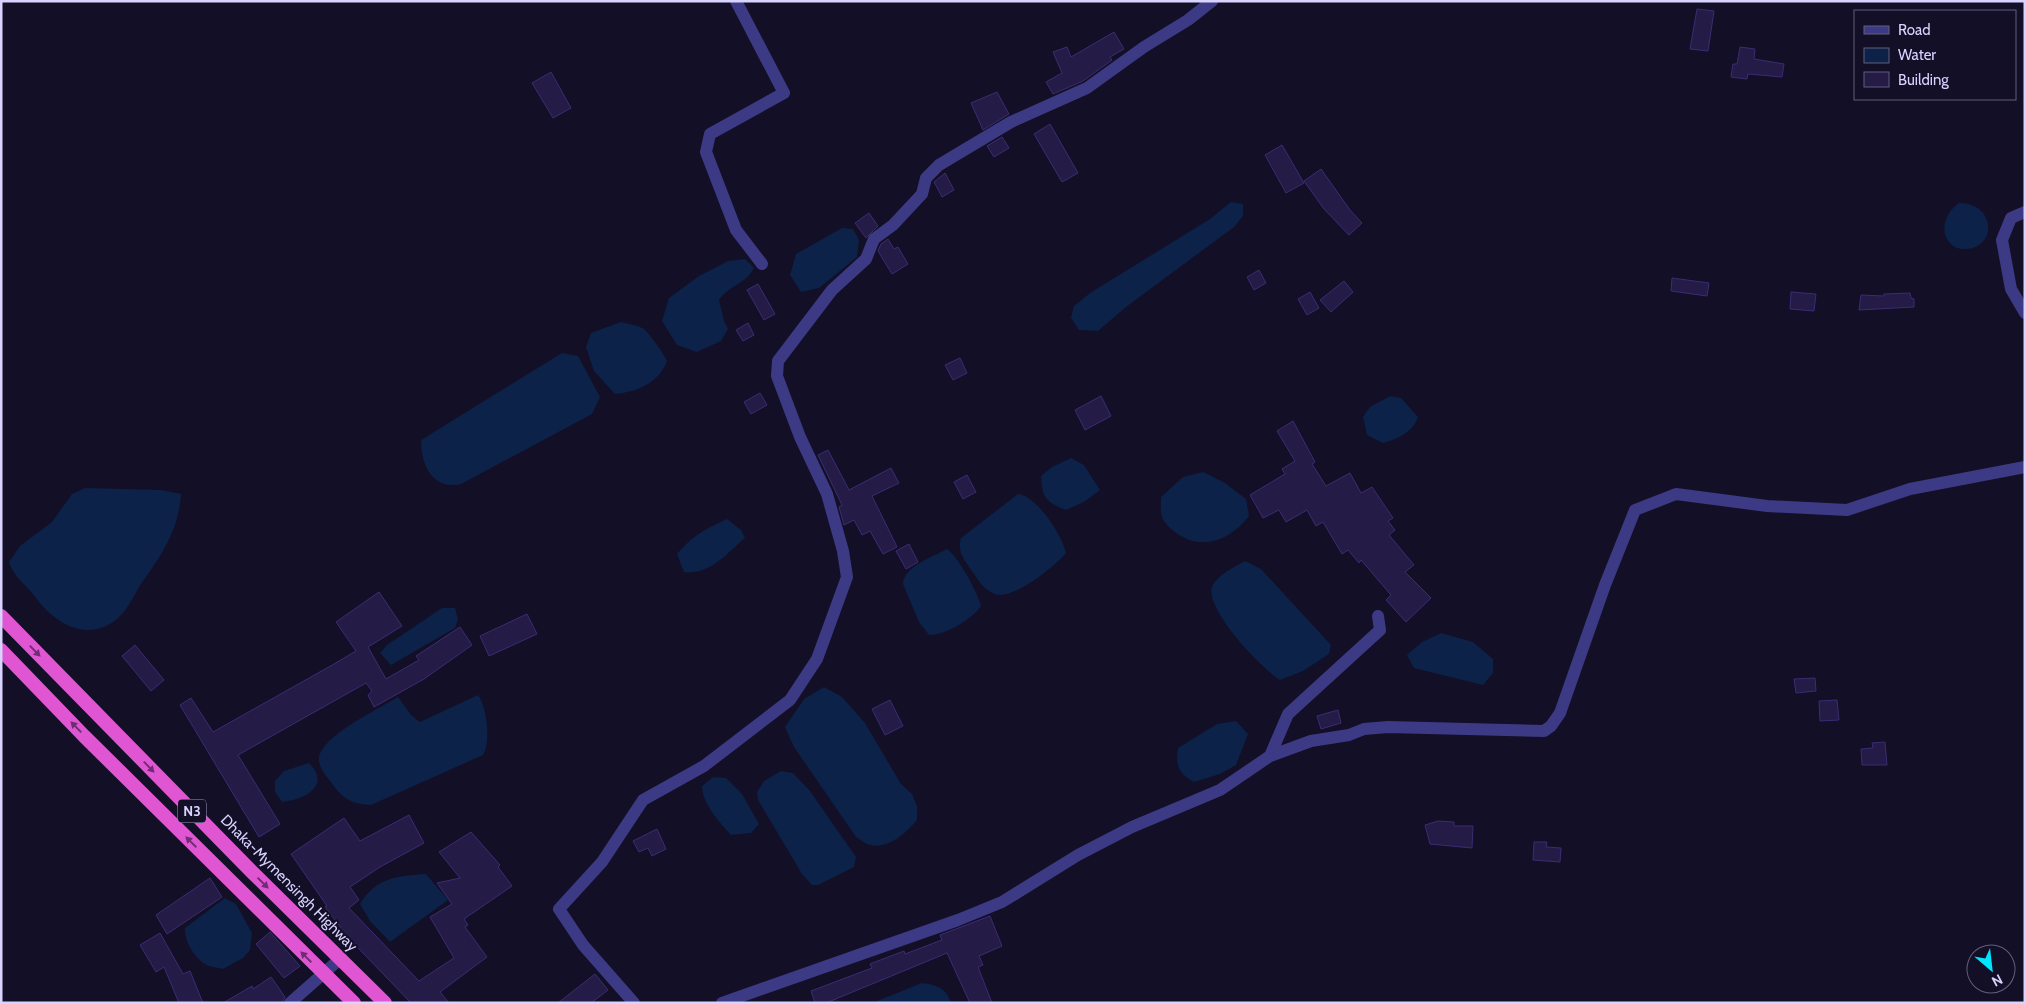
<svg xmlns="http://www.w3.org/2000/svg" width="2026" height="1004" viewBox="0 0 2026 1004" font-family="Cabin,sans-serif">
<style>
.water{fill:#0c2248}
.building{fill:#241b47;stroke:#3b2d73}
.lines{fill:none;stroke-linecap:round;stroke-linejoin:round}
.minor{stroke:#3d3a85;stroke-width:12}
.tertiary{stroke:#3d3a85;stroke-width:12}
.trunk{stroke:#e055d1;stroke-width:14}
.oneway{fill:#6f2e73}
.labels{text-anchor:middle;stroke-width:4;stroke-linejoin:round;paint-order:stroke}
.shield{fill:#130f26;stroke:#9e99be;stroke-width:1}
.shield-label{font-size:14px;font-weight:bold;fill:#d9d4ff}
.street-label{font-size:15px;fill:#d9d4ff;stroke:#130f26}
</style>
<rect width="100%" height="100%" fill="#130f26"/>
<!-- water -->
<path class="water" d="M1231,202L1243,204V216L1234,227L1126,307L1098,331L1079,330L1071,318L1074,306L1090,293L1210,219Z
M1959,203C1996,203 1997,247 1967,249C1961,249 1955,249 1950,243C1938,230 1947,211 1959,203Z
M842,228L853,229L859,240L857,257L819,288L801,292L790,275L796,254Z
M745,259L754,268C746,284 729,285 719,300L724,321L728,329L721,341L697,352L677,345L662,321L669,298L699,276L728,261Z
M621,322C628,324 638,325 644,329C650,334 664,354 667,361C659,383 637,392 615,394L594,371L586,347L591,333Z
M562,353L578,356L600,397L592,414L461,484C432,490 421,465 421,440Z
M1390,396L1401,398L1418,417C1413,432 1398,439 1383,443L1367,435L1363,417L1370,407Z
M1071,458L1084,465L1100,490L1084,502L1066,510C1046,502 1042,498 1041,476L1052,467Z
M1203,472L1225,483L1246,499L1249,516C1233,537 1206,551 1181,536C1174,532 1165,525 1162,517C1160,512 1161,503 1161,497L1183,477Z
M85,488L161,490L181,494C179,530 161,556 141,584C134,595 128,610 117,619C88,643 55,624 36,598C26,584 14,578 9,562L20,546L52,522L72,494Z
M1018,494C1037,496 1062,535 1066,553C1055,566 1013,601 995,594C983,590 978,579 971,570C964,559 957,552 961,538Z
M727,519L741,530L745,538C726,554 710,575 684,572L677,554C691,537 706,528 727,519Z
M947,549C958,556 978,593 981,606C971,620 946,635 929,635L919,622L903,584C904,566 933,557 947,549Z
M1245,561L1261,569L1331,645L1329,654L1303,671L1280,680C1262,669 1205,610 1212,587C1217,575 1234,567 1245,561Z
M442,608H455L458,619L455,628L391,665L380,653L387,645Z
M1441,633L1473,642L1493,659V673L1483,685L1414,668L1407,655L1422,642Z
M824,687L842,697L865,723L901,784L912,794L917,806V820C906,833 889,849 870,845C865,844 860,839 856,837L794,747L785,727L804,699Z
M478,695C487,707 491,742 483,755L371,805C350,804 342,798 330,781C326,776 320,768 319,761C316,738 381,708 398,697L411,715L420,722Z
M1236,721L1248,734L1236,765L1220,774L1194,782C1179,774 1175,765 1178,748L1217,724Z
M309,763C332,786 304,800 282,802L275,792V781L284,771Z
M781,771L793,773L810,791L856,857L854,867L818,885H812L802,874L758,800L757,792L764,781Z
M713,777L726,778L742,794L759,824L751,833L731,835C719,822 702,803 702,786Z
M426,874L448,900L390,942L370,921L360,904C376,877 398,876 426,874Z
M225,898L236,904L252,933L250,950L243,958L223,969C219,968 212,967 207,965C195,959 184,941 185,928Z
M922,983C936,985 947,988 951,1003H872Z"/>
<!-- building -->
<path class="building" d="M1697,9L1714,11L1708,51L1690,49Z
M1114,32L1124,49L1110,57L1112,60L1083,81L1053,94L1046,82L1062,73L1053,52L1067,47L1071,57Z
M1740,47L1755,49L1754,59L1784,64L1782,77L1748,74L1747,79L1731,77L1733,64H1737Z
M551,72L571,108L553,118L532,83Z
M997,92L1009,114L983,130L971,103Z
M1050,124L1078,173L1062,182L1034,134Z
M1002,137L1009,148L994,157L987,146Z
M1282,145L1304,183L1286,193L1265,155Z
M1321,169L1350,210L1362,223L1349,235L1324,209L1304,181Z
M945,173L954,190L942,197L934,182Z
M869,213L878,226L866,238L855,223Z
M888,239L894,249L898,247L908,264L892,274L878,251L881,244Z
M1259,270L1266,283L1254,290L1247,277Z
M1672,278L1709,283L1707,296L1671,291Z
M1344,281L1353,292L1331,312L1320,300Z
M758,284L775,314L764,320L747,290Z
M1310,292L1319,308L1307,315L1298,299Z
M1791,292L1816,294L1814,311L1790,309Z
M1910,293L1911,298L1914,299V307L1859,310L1861,295L1884,296V294Z
M748,323L754,335L743,341L736,330Z
M960,358L967,373L953,380L945,365Z
M760,393L767,405L751,414L744,402Z
M1101,396L1111,416L1085,430L1075,410Z
M1293,421L1315,462L1312,464L1326,486L1350,473L1361,493L1372,487L1393,518L1388,521L1395,530L1389,535L1414,565L1405,572L1431,598L1406,622L1386,600L1391,595L1361,560L1359,563L1348,550L1342,554L1323,522L1316,526L1307,510L1286,522L1279,510L1263,518L1250,495L1285,474L1282,469L1295,461L1277,431Z
M828,450L849,490L891,468L899,483L872,496L897,547L883,554L870,531L862,535L854,520L844,525L839,507L842,505L818,455Z
M967,475L976,492L963,499L954,482Z
M909,544L918,562L906,569L896,551Z
M379,592L402,626L368,647L386,679L419,660L416,656L460,627L472,645L424,679L374,707L368,695L372,691L366,683L238,755L280,824L259,837L180,705L191,698L213,732L334,664L356,651L336,622Z
M527,614L537,634L489,656L480,636Z
M135,645L164,680L151,691L122,656Z
M1815,678L1816,691L1796,693L1794,679Z
M890,700L903,726L885,735L872,709Z
M1837,700L1839,720L1820,721L1819,701Z
M1338,710L1341,723L1321,729L1317,716Z
M1885,742L1887,765H1862L1861,749L1873,748L1872,743Z
M409,815L424,843L380,867L350,887L359,900L349,908L419,981L454,958L430,917L452,904L437,883L460,878L439,852L471,832L500,865L498,867L512,886L464,919L468,925L465,927L487,957L440,992L449,1003H411L340,929L341,928L325,907L327,906L291,854L344,818L360,841Z
M1438,821L1454,822V826H1473L1472,848L1430,844L1425,825Z
M657,829L666,849L652,856L648,848L639,852L633,841Z
M1534,842H1547L1546,847L1561,848L1560,862L1533,860Z
M210,878L222,897L167,934L156,915Z
M990,916L1002,946L979,956L983,965L978,967L992,1003H970L947,953L826,1003H815L811,991L872,968L870,964L904,951L905,954L942,940L940,935Z
M270,932L300,966L284,978L256,944Z
M160,933L183,974L190,971L203,1003H179L164,967L156,972L140,945Z
M595,974L608,990L591,1003H558Z
M271,977L285,997L282,1003H223L252,986L253,989Z"/>
<g class="lines">
<!-- minor -->
<path class="minor" d="M736,1L784,93L710,134L706,152L736,230L762,264
M2025,212L2011,218L2002,240L2011,289L2025,313
M1270,756L1288,714L1380,630L1378,616
M634,1003L583,945L559,909L602,862L643,800L704,766L790,700L817,659L847,577L843,551L827,494L800,437L777,376L778,361L832,290L866,259L874,239L893,225L922,194L926,178L939,165L1011,122L1087,88L1144,47L1188,20L1212,1
M722,1003L958,920L1002,902L1078,855L1132,827L1220,790L1270,756L1311,741L1349,735L1364,729L1388,727L1544,731L1551,726L1560,713L1605,585L1635,510L1676,494L1767,506L1847,510L1910,489L2025,467"/>
<!-- tertiary -->
<path class="tertiary" d="M290,1003L341,958"/>
<!-- trunk -->
<path class="trunk" d="M1,616L252,872L385,1003
M1,650L84,736L354,1003"/>
</g>
<!-- one-way arrows -->
<defs><path id="oneway-solid" d="M-6-.8H1V-3.2L6.5 0L1 3.2V.8H-6Z" transform="scale(1.25)"/></defs>
<g class="oneway">
<use href="#oneway-solid" transform="translate(35 651) rotate(46)"/>
<use href="#oneway-solid" transform="translate(76 727) rotate(-134)"/>
<use href="#oneway-solid" transform="translate(149 767) rotate(46)"/>
<use href="#oneway-solid" transform="translate(191 842) rotate(-135)"/>
<use href="#oneway-solid" transform="translate(263 883) rotate(44)"/>
<use href="#oneway-solid" transform="translate(306 957) rotate(-135)"/>
</g>
<g class="labels">
<!-- shield labels -->
<rect class="shield" x="178" y="799.5" width="28" height="23" rx="4"/>
<g class="shield-label">
<text x="192" y="816">N3</text>
</g>
<!-- street labels -->
<g class="street-label">
<text transform="translate(289 883) rotate(45)" y="5">Dhaka-Mymensingh Highway</text>
</g>
</g>
<!-- border -->
<rect width="2026" height="1004" fill="none" stroke="#d9d4ff" stroke-width="5"/>
<!-- legend -->
<rect x="1854" y="10" width="162" height="90" fill="#130f26" stroke="#625e7d"/>
<rect x="1864" y="26" width="25" height="8" fill="#3d3a85" stroke="#625e7d"/>
<text x="1898" y="35" font-size="15" fill="#d9d4ff">Road</text>
<rect x="1864" y="48" width="25" height="15" fill="#0c2248" stroke="#625e7d"/>
<text x="1898" y="60" font-size="15" fill="#d9d4ff">Water</text>
<rect x="1864" y="72" width="25" height="15" fill="#241b47" stroke="#625e7d"/>
<text x="1898" y="85" font-size="15" fill="#d9d4ff">Building</text>
<!-- north arrow -->
<g transform="translate(1991 969) rotate(152)"><circle r="24" fill="#130f26" stroke="#625e7d"/>
<path d="M0-4L9 19L0 12L-9 19Z" fill="#00e5ff"/>
<text y="-8" font-size="14" font-weight="bold" text-anchor="middle" fill="#d9d4ff">N</text>
</g>
</svg>
